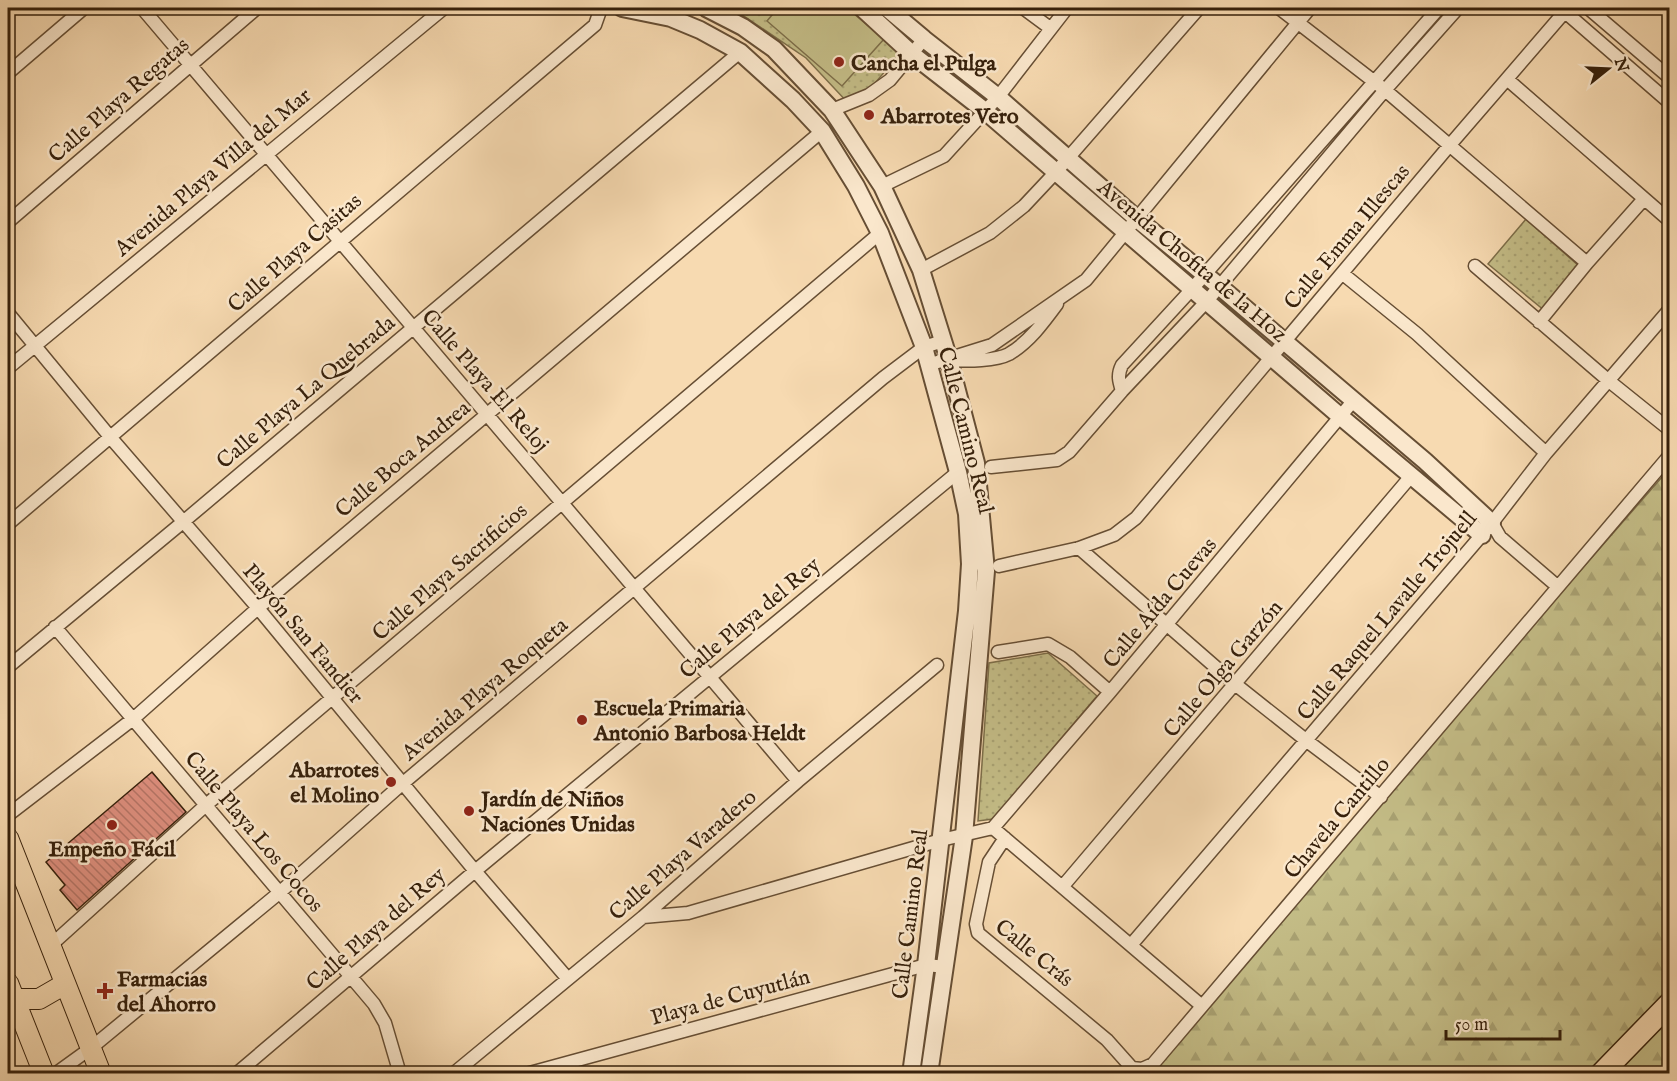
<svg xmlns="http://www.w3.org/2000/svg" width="1677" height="1081" viewBox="0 0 1677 1081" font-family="'IM FELL English',serif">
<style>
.green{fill:url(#green-dots);stroke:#7d6e49;stroke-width:1.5}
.forest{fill:url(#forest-firs);stroke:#7d6e49;stroke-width:1.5}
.pitch{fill:#c4bd87;stroke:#7d6e49;stroke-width:1.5}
.building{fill:url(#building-back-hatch);stroke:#36200b;stroke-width:1.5}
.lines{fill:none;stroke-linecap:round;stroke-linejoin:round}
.minor-casing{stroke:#664e34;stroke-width:15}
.tertiary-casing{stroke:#664e34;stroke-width:20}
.primary-casing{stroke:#36200b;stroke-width:22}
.trunk-casing{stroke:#36200b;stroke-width:24}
.minor{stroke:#fae7cc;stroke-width:12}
.tertiary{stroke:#fae7cc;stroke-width:16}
.primary{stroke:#f7dab1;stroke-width:20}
.trunk{stroke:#f7dab1;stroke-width:21}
.poi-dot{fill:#8f2418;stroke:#fae7cc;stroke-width:2}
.labels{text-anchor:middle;stroke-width:5;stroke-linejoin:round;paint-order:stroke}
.poi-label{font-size:22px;font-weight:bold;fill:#36200b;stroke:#fae7cc;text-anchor:start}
.street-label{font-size:22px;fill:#36200b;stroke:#fae7cc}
</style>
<defs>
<pattern id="green-dots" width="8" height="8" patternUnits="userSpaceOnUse" patternTransform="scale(1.5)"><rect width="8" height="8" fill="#c4bd87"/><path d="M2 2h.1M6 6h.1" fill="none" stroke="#a9a273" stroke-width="1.8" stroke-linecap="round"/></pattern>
<pattern id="forest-firs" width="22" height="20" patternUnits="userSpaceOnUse" patternTransform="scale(1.5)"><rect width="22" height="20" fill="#c4bd87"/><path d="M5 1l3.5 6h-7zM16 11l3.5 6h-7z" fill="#a9a273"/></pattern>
<pattern id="building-back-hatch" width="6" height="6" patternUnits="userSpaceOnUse" patternTransform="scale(1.5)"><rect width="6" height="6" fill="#e09080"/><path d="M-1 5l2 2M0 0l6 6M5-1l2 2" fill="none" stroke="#b67567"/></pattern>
</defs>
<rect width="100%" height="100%" fill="#f7dab1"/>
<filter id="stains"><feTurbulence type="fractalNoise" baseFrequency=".00333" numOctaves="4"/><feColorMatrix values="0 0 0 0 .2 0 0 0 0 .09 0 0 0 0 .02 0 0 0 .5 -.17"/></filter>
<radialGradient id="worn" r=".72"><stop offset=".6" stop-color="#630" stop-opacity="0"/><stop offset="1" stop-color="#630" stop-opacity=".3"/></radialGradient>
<!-- green -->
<path class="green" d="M732,8H852L902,51L876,82L849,104L806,58Z
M1526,219L1580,267L1545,311L1488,264Z
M1048,653L1097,696L993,819L978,821L989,663Z"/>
<!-- forest -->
<path class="forest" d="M1669,469V1073H1142Z"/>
<!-- pitch -->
<path class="pitch" d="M778,8H847L884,39L842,86L767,21Z"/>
<!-- building -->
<path class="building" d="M152,772L186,812L77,910L60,890L65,885L46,862Z"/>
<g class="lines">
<!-- minor casing -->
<g class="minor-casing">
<path id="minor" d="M142,8C362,264 579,523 798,781
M1023,8L1050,28
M1279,8L1385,90L1587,263
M1588,8L1670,78
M1564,11L1670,103
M8,73L84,8
M1508,80L1670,221
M832,110L869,95L890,80L924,39
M882,186L944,156L998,97L1067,8
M8,222L257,8
M1475,266L1609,381L1670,430
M921,270L990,233L1024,206L1055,173L1199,8
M1343,274L1417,334L1546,453
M8,313L111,438L258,608L475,871L568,979
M1539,322L1587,263L1643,200
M953,360C967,361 996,361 1009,354C1029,342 1043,323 1057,304
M928,365L992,345L1086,280L1310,8
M8,368L444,8
M1122,391C1119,381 1117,375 1122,365L1192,289L1439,8
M991,467L1057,460L1069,452L1122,391L1207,301L1385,90L1458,8
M1492,523L1500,537L1557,586
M8,524L595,25L601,8
M1079,548L1235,684L1307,741L1381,797
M999,566L1079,548L1114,535L1136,518L1449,146L1568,8
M55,627L374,1004L385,1023L400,1074
M998,652L1048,644L1070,657L1110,692
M8,667L183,522L740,52
M8,815L133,719L258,608L822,131
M993,828L1110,692L1354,400
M1005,838L989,862L976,924L978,933L1107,1040L1132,1068L1142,1069L1153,1064L1670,455
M1063,886L1412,475
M643,917L688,913L941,840L993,828L1202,1006
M1131,945L1492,523L1546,453L1670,309
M50,946L206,805L880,233
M55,1074L91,1048L279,893L402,784L883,378L924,347L943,341
M236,1074L475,871L958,472
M453,1074L643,917L798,781L937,665
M526,1074L926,965L946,967"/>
</g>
<!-- tertiary casing -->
<g class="tertiary-casing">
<path id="tertiary" d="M622,8L671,18L700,30L740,52L793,100L822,131L856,186L880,233L924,347L958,472L967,514L970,564L967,611L926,965L911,1074
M706,8L743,27L774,49L832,110L882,186L921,270L949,360L976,463L986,571L964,836L929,1074
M862,8L913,55L985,111L1341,417L1482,535
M887,8L924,39L998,97L1136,218L1219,286L1425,461L1492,523
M1560,8L1564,11"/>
</g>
<!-- primary casing -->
<g class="primary-casing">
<path id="primary" d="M8,838L101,1074
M8,983L44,1074
M14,999H39L65,984"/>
</g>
<!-- trunk casing -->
<g class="trunk-casing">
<path id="trunk" d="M1601,1074L1670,1003"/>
</g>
<!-- minor -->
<use href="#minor" class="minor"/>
<!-- tertiary -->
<use href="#tertiary" class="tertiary"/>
<!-- primary -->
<use href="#primary" class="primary"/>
<!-- trunk -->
<use href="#trunk" class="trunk"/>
</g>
<!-- markers -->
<g class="poi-dot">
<circle cx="839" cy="62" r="6"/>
<circle cx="869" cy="115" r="6"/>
<circle cx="582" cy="720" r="6"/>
<circle cx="391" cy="782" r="6"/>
<circle cx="469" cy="811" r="6"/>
<circle cx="112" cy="825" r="6"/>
<path d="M102 982h6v6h6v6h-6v6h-6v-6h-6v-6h6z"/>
</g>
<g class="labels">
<!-- poi labels -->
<g class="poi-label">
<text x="851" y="70">Cancha el Pulga</text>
<text x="881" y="123">Abarrotes Vero</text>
<text x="594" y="715">Escuela Primaria<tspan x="594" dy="25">Antonio Barbosa Heldt</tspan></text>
<text x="379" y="777" text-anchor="end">Abarrotes<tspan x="379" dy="25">el Molino</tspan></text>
<text x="481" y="806">Jardín de Niños<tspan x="481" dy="25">Naciones Unidas</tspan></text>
<text x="112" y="856" text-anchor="middle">Empeño Fácil</text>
<text x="117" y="986">Farmacias<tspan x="117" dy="25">del Ahorro</tspan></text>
</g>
<!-- street labels -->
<g class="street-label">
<text transform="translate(118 99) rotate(-41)" y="8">Calle Playa Regatas</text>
<text transform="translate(212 171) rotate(-40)" y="8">Avenida Playa Villa del Mar</text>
<text transform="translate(1346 236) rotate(-50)" y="8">Calle Emma Illescas</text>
<text transform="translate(294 252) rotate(-41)" y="8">Calle Playa Casitas</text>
<text transform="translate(1193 260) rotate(40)" y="8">Avenida Chofita de la Hoz</text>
<text transform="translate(486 380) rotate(49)" y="8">Calle Playa El Reloj</text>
<text transform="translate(305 391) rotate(-40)" y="8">Calle Playa La Quebrada</text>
<text transform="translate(967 430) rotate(76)" y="8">Calle Camino Real</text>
<text transform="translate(402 458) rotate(-40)" y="8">Calle Boca Andrea</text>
<text transform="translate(449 571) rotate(-41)" y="8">Calle Playa Sacrificios</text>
<text transform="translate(1159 602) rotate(-50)" y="8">Calle Aída Cuevas</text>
<text transform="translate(1386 615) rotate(-50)" y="8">Calle Raquel Lavalle Trojuell</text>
<text transform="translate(749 617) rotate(-40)" y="8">Calle Playa del Rey</text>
<text transform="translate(304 633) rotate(50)" y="8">Playón San Fandier</text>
<text transform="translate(1222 668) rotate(-50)" y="8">Calle Olga Garzón</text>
<text transform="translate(484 688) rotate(-40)" y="8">Avenida Playa Roqueta</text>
<text transform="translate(1336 817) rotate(-50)" y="8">Chavela Cantillo</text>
<text transform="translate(255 831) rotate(50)" y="8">Calle Playa Los Cocos</text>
<text transform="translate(682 854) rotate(-41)" y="8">Calle Playa Varadero</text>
<text transform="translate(909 914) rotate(-83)" y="8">Calle Camino Real</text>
<text transform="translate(375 928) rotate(-41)" y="8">Calle Playa del Rey</text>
<text transform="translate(1035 952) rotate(39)" y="8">Calle Crás</text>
<text transform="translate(730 996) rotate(-15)" y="8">Playa de Cuyutlán</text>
</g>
</g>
<!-- margin -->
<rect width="1677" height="1081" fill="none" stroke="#f7dab1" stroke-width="30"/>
<rect x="9" y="9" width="1659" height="1063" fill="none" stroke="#36200b" stroke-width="3"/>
<rect x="15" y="15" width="1647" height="1051" fill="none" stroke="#36200b" stroke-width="1.5"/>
<!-- north arrow -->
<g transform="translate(1608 69) rotate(72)" stroke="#fae7cc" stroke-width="4.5" paint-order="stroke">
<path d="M0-4.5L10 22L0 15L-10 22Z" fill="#36200b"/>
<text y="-9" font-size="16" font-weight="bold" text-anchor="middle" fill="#36200b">N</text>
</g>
<!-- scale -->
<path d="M1446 1030v9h114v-9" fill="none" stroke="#36200b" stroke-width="3"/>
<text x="1455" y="1030" font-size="18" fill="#36200b" stroke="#fae7cc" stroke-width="4.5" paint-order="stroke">50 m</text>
<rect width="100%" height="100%" filter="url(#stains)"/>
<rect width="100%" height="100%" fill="url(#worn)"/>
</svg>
